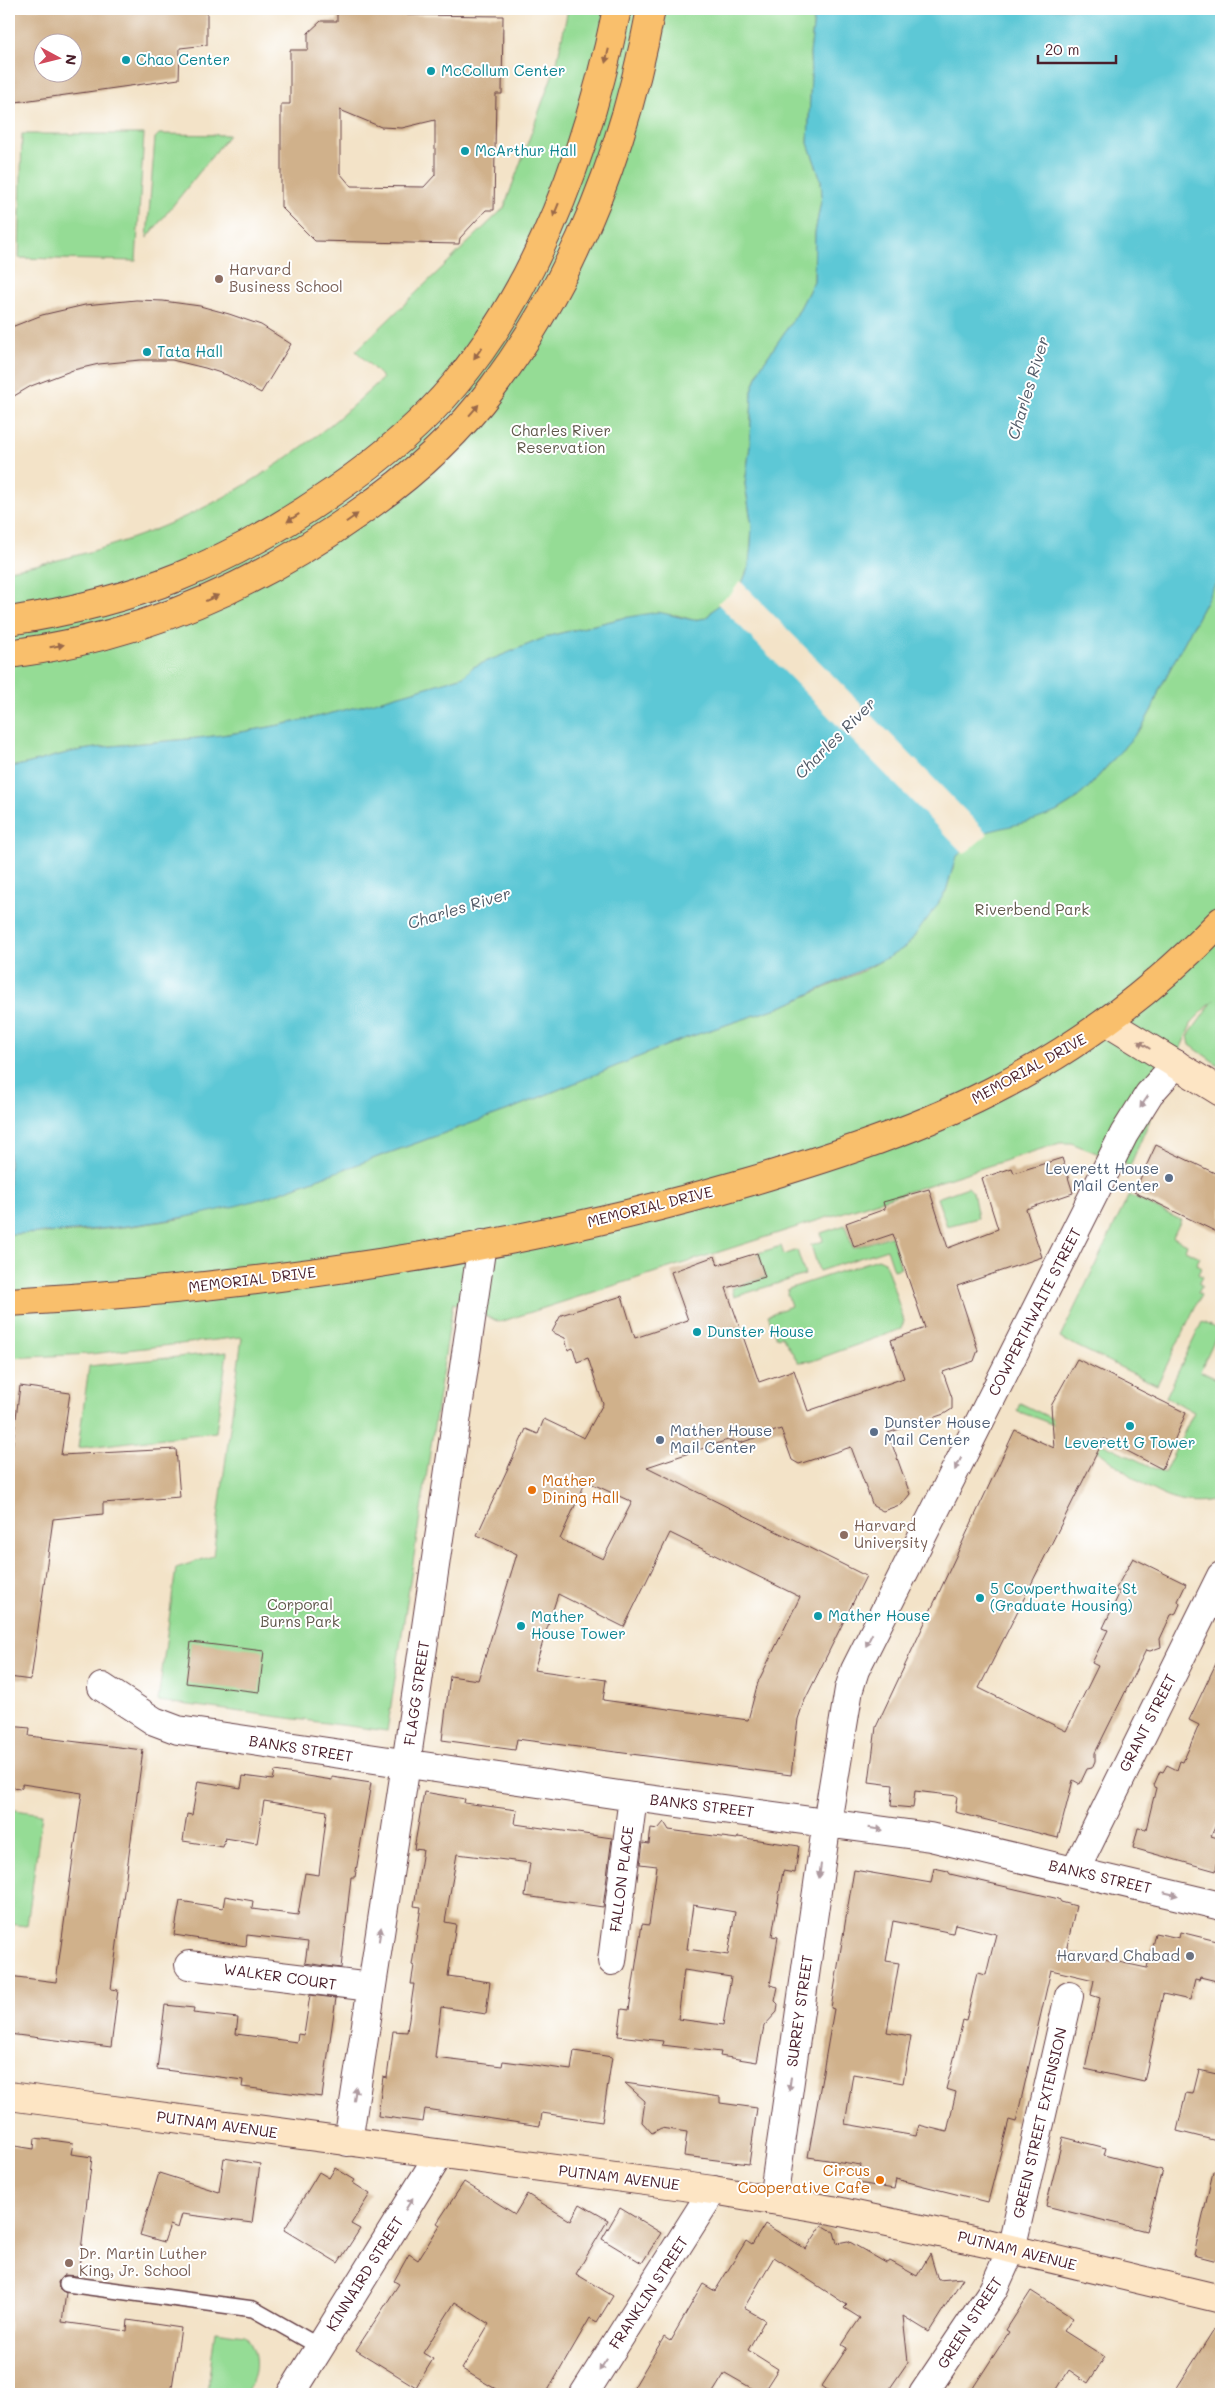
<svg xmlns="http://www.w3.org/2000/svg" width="1230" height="2403" viewBox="0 0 1230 2403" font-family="Mali,sans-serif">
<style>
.green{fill:#95dc95;stroke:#707e60}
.water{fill:#5dc8d6;stroke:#547480}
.pier{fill:#f3e3c8}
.building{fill:#d0b18b;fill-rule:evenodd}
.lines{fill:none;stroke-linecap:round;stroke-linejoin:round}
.lane-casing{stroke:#633c43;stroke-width:18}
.street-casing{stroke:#633c43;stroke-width:30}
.secondary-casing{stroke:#633c43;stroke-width:30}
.highway-casing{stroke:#633c43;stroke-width:30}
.lane{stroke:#fff;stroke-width:15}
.street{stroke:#fff;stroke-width:28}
.secondary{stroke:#fde5c4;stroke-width:28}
.highway{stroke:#f9bf6c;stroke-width:28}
.oneway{fill:#996748}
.oneway2{fill:#a48278}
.oneway3{fill:#ae9aa0}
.culture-dot{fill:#0f9aa8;stroke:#fff;stroke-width:2}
.education-dot{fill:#8d6e63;stroke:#fff;stroke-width:2}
.service-dot{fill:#5c6f8a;stroke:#fff;stroke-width:2}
.food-dot{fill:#e8710a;stroke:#fff;stroke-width:2}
.worship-dot{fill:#6b7280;stroke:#fff;stroke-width:2}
.labels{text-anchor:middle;stroke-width:4;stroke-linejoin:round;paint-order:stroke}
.culture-label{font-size:15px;fill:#0d838f;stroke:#fff;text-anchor:start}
.education-label{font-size:15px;fill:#785e54;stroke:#fff;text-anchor:start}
.park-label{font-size:15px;fill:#60584b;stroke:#fff}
.street-label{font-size:15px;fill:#4a1f2b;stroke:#fff}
.service-label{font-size:15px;fill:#4e5e75;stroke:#fff;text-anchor:start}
.food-label{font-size:15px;fill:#c56008;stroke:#fff;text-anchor:start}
.worship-label{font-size:15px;fill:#5b616d;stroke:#fff;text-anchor:end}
.water-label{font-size:16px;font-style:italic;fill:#515a67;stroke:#fff}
</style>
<rect width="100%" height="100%" fill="#fff"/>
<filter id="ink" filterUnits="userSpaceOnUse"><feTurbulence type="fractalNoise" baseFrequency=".02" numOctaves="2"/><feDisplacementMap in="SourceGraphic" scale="10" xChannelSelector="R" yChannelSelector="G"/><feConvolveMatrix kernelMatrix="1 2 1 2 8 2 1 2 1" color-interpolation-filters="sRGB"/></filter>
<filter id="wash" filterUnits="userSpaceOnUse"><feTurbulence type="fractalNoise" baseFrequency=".0096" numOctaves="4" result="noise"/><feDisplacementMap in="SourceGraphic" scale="20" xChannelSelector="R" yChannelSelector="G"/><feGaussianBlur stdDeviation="1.12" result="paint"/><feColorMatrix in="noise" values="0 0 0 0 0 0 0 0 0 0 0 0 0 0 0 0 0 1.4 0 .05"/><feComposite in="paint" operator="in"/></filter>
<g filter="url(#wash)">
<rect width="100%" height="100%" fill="#f3e3c8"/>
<!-- green -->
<path class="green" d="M568,9H815L810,54L811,75L808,143L821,180L822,196L815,233L814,281L797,314L760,368L752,391L750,446L745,484L752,526L751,544L749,566L743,581L733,596L718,605L706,618L693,620L676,615L623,618L549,636L474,667L464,676C382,701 299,725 214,736C170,742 126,743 82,750C57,754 34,764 9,767V570C160,544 272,484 383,378L356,351L504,208L557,62Z
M22,134H144L136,261L19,258Z
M159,134L229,135L147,238L155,138Z
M1221,573V1067L1190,1045L1188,1036L1214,1000L1192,1022L1130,1166L1071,1143H1060L500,1322L453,1303L387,1731L158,1701L176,1568L213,1556L242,1337L91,1354L9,1358V1234L76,1232L133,1226L179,1219L264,1198L511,1109L680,1040L786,1005L863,971L907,946L946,891L956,857L986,832L1056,812L1072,802L1087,789L1142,727L1153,707L1160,688Z
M968,1187L973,1192L978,1218L947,1226L937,1198Z
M1129,1195L1181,1220L1173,1237L1187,1244L1185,1250L1200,1257L1196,1265L1201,1268L1198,1274L1203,1277L1199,1284L1202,1286L1198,1293L1201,1295L1157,1385L1060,1338Z
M845,1225L853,1248L891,1236L901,1268L894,1270L887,1249L819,1271L811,1245L823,1241L821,1233Z
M781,1246L784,1255L797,1250L805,1275L734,1297L732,1288L766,1277L758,1253Z
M878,1259L885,1262L904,1321L901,1329L812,1361L798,1362L782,1336L776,1337L768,1315L791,1306L787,1294L788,1289Z
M1202,1322L1219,1330L1200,1371L1221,1381V1498L1219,1499C1165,1517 1122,1465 1081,1439C1061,1426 1038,1419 1017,1411L1020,1403L1164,1473L1194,1412L1166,1397Z
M227,1352L216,1432L78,1448L89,1366Z
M9,1809L42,1814L27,1926L9,1924Z
M215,2331L245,2335C260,2351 258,2378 245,2394H207Z"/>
<!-- water -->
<path class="water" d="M815,9H1221V573L1160,688L1153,707L1142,727L1087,789L1072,802L1056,812L1035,820L986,832L956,857L946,891L936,907L907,946L889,957L786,1005L680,1040L511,1109L264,1198C181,1223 96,1232 9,1234V767C34,764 57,754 82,750C126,743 170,742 214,736C299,725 381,701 464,676L473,667L549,636L623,618L658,612L693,620L706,618L718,605L733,596L743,581L749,566L751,544L752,526L745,484L750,446L752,391L760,368L797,314L814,281L815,233L822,196L821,180L808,143L811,75L810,54Z"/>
<!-- pier -->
<path class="pier" d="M740,581L866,709L988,834L964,854L717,603L731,594Z"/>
<g id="blocks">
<!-- building -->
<path class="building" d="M9,9H207V45L180,48L179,79L9,103ZM42,42H72V72H42Z
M337,9H401L407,15L503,16L502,94H496L494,210H486L460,238L459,244L315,241L281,207V104H290V50H308V33L321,21H337ZM340,110L381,127L402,128L435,120V175L424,187L351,186L340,173Z
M136,300L163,301L200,306L229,314L261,325L291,344L261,393L227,375L205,368L172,360H140L99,364L73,370L31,386L9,399V328L42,315L85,305Z
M1156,1145L1221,1176V1234L1134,1192Z
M1062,1158L1073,1193L1026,1209L1042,1257L957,1286L978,1350L974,1361L943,1372L952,1398V1409L944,1414L888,1433L910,1494L902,1504L883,1511L873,1506L851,1447L799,1464L792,1460L781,1429L740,1443L728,1440L647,1467L866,1576L803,1704L798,1719L791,1775L517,1739L515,1750L442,1740L450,1676L478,1680L517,1554L477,1535L526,1429L538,1434L544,1419L584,1438L603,1404L588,1358L577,1362L573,1348L568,1350L565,1338L552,1332L561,1315L622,1296L635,1338L688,1320L671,1272L715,1256L718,1265L757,1253L765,1277L726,1288L759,1382L794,1370L808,1411L904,1378L891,1340L925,1328L893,1234L854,1247L846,1223L885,1209L883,1202L929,1189L948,1248L998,1229L982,1178L1012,1168L1014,1173ZM586,1481L632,1502L603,1559L560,1539ZM670,1533L800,1597L758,1682L748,1720L603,1700L606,1680L534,1670L558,1594L624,1627Z
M1077,1359L1186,1413L1162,1469L1104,1439L979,1688L1066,1731L1098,1666L1092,1663L1108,1630L1103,1628L1120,1592L1115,1590L1133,1558L1186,1584L1178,1601L1180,1604L1176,1613L1171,1615L1160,1639L1161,1647L1150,1651L1146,1650L1095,1753V1761L1092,1768L1087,1769L1080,1784L1073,1780L1058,1838L955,1812L957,1796L915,1791L913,1808L891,1806L893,1785L869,1782L876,1727L1015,1430L1054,1448L1051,1406Z
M20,1386L70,1393L61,1455L176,1449L180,1497L103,1503V1514L53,1519L31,1680L9,1677V1473Z
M191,1642L264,1651L259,1692L186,1683Z
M1221,1653V1814L1211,1836L1221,1839L1216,1871L1133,1848L1138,1828L1146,1829L1156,1788L1154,1785L1160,1771L1163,1772L1167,1765L1177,1770L1180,1761L1183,1762L1199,1725L1189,1720Z
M9,1726L30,1728L29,1736L143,1750L111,1989L118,1990L111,2047L9,2034V1976L56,1982L82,1793L22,1784V1788L9,1787Z
M275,1771L332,1780V1777L371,1783L355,1877H351L341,1968L305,1963L308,1942L247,1935L246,1946L174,1935L180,1901L223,1908L225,1896L253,1901L252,1909L298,1915L305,1873L319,1875L327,1811L264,1801L257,1843L225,1838L223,1847L183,1841L187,1814L192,1815L198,1781L241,1788L243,1776L273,1780Z
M424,1792L465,1799L464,1803L517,1810L515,1824L612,1838L603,1907L525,1896L530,1863L457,1854L445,1922L456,1924L448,1976L490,1982L486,2014L441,2007L435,2058L502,2066L503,2061L571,2070L574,2051L612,2057L602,2122L542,2113L540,2126L425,2109L423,2122L378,2116L383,2077L387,2078L393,2031L407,2032L414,1984H411L414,1966L412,1965L421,1907L414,1906L423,1850L414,1849Z
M664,1822L669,1830L737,1839L738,1837L799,1846L795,1873L783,1871L772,1936L778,1937L770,1985L778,1987L775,2001L778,2004L777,2012L764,2026L757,2062L720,2056L721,2052L662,2045L663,2041L618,2036L622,2009L629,2010L642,1924L649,1925L657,1866L640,1864L643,1843L649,1844L651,1828L658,1829ZM693,1905L735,1912L728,1955L687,1949ZM684,1970L731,1977L723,2025L678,2019Z
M934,1868L948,1871L950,1874L1059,1899L1061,1902L1076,1906L1066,1951L1147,1968L1155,1933L1179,1938L1180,1932L1221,1942V1982L1200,1977L1199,1980L1195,1979L1190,2000L1163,1994L1144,2082L1085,2069L1100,1998L1091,1995L1094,1980L1051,1970L1016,2122L1009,2120L988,2202L896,2179L894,2189L858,2183L861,2165L808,2157L834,2009L831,2008L854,1870L931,1883ZM893,1921L953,1933L955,1924L996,1934L986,1975L977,1973L966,2021L963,2020L952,2067L946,2089L956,2092L947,2132L919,2125L916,2136L845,2124L853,2074L903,2083L911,2036L887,2032L899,1963L886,1961Z
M310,1995L336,1998L322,2097L242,2087L243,2080L157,2069L165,2005L194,2008L193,2013L238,2018L236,2034L297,2042L298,2034L304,2035Z
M1199,2070L1221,2075V2142L1177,2131L1186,2093L1193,2094Z
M625,2083L720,2097V2103L757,2108L749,2164L684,2156L687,2132L661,2128L652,2133L642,2122L645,2101Z
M1063,2137L1106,2148L1104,2155L1162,2170L1146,2231L1046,2206Z
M35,2138L73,2143L71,2154L92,2157L78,2276L64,2275L58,2282L59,2288L66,2293L62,2322L127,2331L128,2320L181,2328L171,2394H9V2145L34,2149Z
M224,2158L260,2164L252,2223L182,2214L178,2228L170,2225L164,2242L140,2235L159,2173L219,2192Z
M335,2168L355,2180L353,2183L370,2194L351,2224L360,2229L338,2263L284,2230L319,2172L329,2178Z
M1213,2172L1221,2173V2262L1194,2255Z
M464,2182L515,2214L527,2194L571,2221L580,2204L608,2220L576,2274L613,2296L597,2322L590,2318L546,2394H504L462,2369L489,2324L455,2302L423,2353L433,2359L416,2387L356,2350L399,2284L394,2281L409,2254L418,2260L440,2225L437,2223Z
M620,2208L661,2233L642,2263L602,2239Z
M765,2224L806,2249L822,2225L834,2232L837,2243L848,2241L886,2263L890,2261L917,2276L930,2254L938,2280L963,2278L929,2332L903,2316L908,2362L886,2394H833L822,2386L847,2348L842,2345L860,2318L844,2308L847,2305L774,2257L744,2308L765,2320L748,2350L778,2369L762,2394L725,2373L712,2394H630L664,2337L670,2341L703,2284L715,2291L746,2241L752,2245Z
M1031,2291L1073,2318L1064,2331L1105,2357L1088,2383L1069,2370L1054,2394H969L1009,2332L1006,2330Z
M1221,2318V2394H1173Z"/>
</g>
</g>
<g filter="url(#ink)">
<use href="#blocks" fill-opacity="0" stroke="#633c43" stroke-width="1"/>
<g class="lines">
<!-- lane casing -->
<g class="lane-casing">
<path id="lane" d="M67,2284L253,2309L320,2347"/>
</g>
<!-- street casing -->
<g class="street-casing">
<path id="street" d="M102,1687L154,1721L178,1730L633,1797L930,1837L1221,1906
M1075,1871L1221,1576
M612,1961L633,1797
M189,1965L371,1987
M348,2142L406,1764L482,1244
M773,2200L825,1835L849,1689L855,1670L1124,1134L1149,1094L1176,1064
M291,2394L439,2155
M584,2394L713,2190
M923,2394L993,2290L1011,2250L1069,1996"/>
</g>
<!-- secondary casing -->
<g class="secondary-casing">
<path id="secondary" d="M1107,1022L1221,1092
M9,2096L713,2190L832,2210L986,2243L1221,2299"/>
</g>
<!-- highway casing -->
<g class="highway-casing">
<path id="highway" d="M9,621C136,602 229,564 334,491C379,460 422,424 456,383C542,279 590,139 617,9
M9,654C136,638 253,588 357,514C408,479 456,437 493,387C576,276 626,144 651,9
M9,1302C254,1288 511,1251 748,1182C835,1156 923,1128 1004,1085C1086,1042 1157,987 1221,921"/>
</g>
<!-- lane -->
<use href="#lane" class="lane"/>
<!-- street -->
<use href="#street" class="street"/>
<!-- secondary -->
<use href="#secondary" class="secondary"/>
<!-- highway -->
<use href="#highway" class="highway"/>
</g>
<!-- one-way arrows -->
<defs><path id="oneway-solid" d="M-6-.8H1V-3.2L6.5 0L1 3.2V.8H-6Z" transform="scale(1.25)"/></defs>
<g class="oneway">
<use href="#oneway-solid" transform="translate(607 56) rotate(104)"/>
<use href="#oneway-solid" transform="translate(556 210) rotate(112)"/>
<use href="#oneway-solid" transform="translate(478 353) rotate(126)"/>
<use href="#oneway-solid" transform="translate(474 410) rotate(-49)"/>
<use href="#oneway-solid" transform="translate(293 518) rotate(147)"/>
<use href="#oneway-solid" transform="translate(352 518) rotate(-35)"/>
<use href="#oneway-solid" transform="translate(212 598) rotate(-24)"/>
<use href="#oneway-solid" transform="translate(57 646) rotate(-10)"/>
</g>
<use class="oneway2" href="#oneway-solid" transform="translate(1144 1045) rotate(-148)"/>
<g class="oneway3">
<use href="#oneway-solid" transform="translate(1144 1102) rotate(124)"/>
<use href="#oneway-solid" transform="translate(958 1464) rotate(117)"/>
<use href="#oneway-solid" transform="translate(869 1640) rotate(117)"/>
<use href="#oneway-solid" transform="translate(876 1829) rotate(9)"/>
<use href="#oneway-solid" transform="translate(820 1871) rotate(98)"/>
<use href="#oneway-solid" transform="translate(1171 1894) rotate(13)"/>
<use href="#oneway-solid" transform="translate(380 1934) rotate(-81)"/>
<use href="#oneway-solid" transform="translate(790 2084) rotate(98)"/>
<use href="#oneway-solid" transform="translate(355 2094) rotate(-81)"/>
<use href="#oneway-solid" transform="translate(409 2204) rotate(-58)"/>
<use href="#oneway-solid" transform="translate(603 2365) rotate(123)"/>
</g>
</g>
<!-- markers -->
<g class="culture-dot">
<circle cx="126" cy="60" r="5"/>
<circle cx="431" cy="71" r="5"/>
<circle cx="465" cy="151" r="5"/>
<circle cx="147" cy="352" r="5"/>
<circle cx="697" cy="1332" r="5"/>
<circle cx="1130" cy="1426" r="5"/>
<circle cx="980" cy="1598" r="5"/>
<circle cx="818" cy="1616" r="5"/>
<circle cx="521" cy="1626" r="5"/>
</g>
<g class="education-dot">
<circle cx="219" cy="279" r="5"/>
<circle cx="844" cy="1535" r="5"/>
<circle cx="69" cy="2263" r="5"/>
</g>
<g class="service-dot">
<circle cx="1169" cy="1178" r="5"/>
<circle cx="874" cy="1432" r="5"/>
<circle cx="660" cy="1440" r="5"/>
</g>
<g class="food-dot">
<circle cx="532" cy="1490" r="5"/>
<circle cx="880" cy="2180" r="5"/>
</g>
<circle class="worship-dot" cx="1190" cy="1956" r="5"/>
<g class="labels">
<!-- culture labels -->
<g class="culture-label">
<text x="136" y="65">Chao Center</text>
<text x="441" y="76">McCollum Center</text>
<text x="475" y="156">McArthur Hall</text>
<text x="157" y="357">Tata Hall</text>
<text x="707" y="1337">Dunster House</text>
<text x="1130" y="1448" text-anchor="middle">Leverett G Tower</text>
<text x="990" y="1594">5 Cowperthwaite St<tspan x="990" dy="17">(Graduate Housing)</tspan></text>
<text x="828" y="1621">Mather House</text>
<text x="531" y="1622">Mather<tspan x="531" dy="17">House Tower</tspan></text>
</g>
<!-- education labels -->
<g class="education-label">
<text x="229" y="275">Harvard<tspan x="229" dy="17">Business School</tspan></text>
<text x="854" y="1531">Harvard<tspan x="854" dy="17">University</tspan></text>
<text x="79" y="2259">Dr. Martin Luther<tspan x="79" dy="17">King, Jr. School</tspan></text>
</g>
<!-- park labels -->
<g class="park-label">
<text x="561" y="436">Charles River<tspan x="561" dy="17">Reservation</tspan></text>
<text x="1032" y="915">Riverbend Park</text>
<text x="300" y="1610">Corporal<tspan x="300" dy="17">Burns Park</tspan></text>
</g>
<!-- street labels -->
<g class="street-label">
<text transform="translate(1029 1069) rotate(-29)" y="5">MEMORIAL DRIVE</text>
<text transform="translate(650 1207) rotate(-14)" y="5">MEMORIAL DRIVE</text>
<text transform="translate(252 1280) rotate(-7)" y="5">MEMORIAL DRIVE</text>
<text transform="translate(1035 1312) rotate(-63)" y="5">COWPERTHWAITE STREET</text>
<text transform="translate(417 1693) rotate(-82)" y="5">FLAGG STREET</text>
<text transform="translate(1148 1723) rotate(-63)" y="5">GRANT STREET</text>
<text transform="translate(301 1749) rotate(9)" y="5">BANKS STREET</text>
<text transform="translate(702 1806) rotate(7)" y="5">BANKS STREET</text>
<text transform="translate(1100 1877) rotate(13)" y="5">BANKS STREET</text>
<text transform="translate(622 1879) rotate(-83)" y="5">FALLON PLACE</text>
<text transform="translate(280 1977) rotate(8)" y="5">WALKER COURT</text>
<text transform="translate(800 2011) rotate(-82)" y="5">SURREY STREET</text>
<text transform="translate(1040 2123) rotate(-77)" y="5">GREEN STREET EXTENSION</text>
<text transform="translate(217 2125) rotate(8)" y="5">PUTNAM AVENUE</text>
<text transform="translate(619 2178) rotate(7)" y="5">PUTNAM AVENUE</text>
<text transform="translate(1017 2251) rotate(14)" y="5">PUTNAM AVENUE</text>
<text transform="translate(365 2274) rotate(-58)" y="5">KINNAIRD STREET</text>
<text transform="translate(649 2293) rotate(-57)" y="5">FRANKLIN STREET</text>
<text transform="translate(970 2323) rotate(-57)" y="5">GREEN STREET</text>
</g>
<!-- service labels -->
<g class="service-label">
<text x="1159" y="1174" text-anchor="end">Leverett House<tspan x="1159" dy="17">Mail Center</tspan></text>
<text x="884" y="1428">Dunster House<tspan x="884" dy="17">Mail Center</tspan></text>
<text x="670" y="1436">Mather House<tspan x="670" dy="17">Mail Center</tspan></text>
</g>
<!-- food labels -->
<g class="food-label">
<text x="542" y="1486">Mather<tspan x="542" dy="17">Dining Hall</tspan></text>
<text x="870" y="2176" text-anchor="end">Circus<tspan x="870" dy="17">Cooperative Cafe</tspan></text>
</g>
<!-- worship labels -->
<g class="worship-label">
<text x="1180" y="1961">Harvard Chabad</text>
</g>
<!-- water labels -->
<g class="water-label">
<text transform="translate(1028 388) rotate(-73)" y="6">Charles River</text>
<text transform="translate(835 738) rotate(-45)" y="6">Charles River</text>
<text transform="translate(459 908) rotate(-17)" y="6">Charles River</text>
</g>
</g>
<!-- margin -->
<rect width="1230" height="2403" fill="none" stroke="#fff" stroke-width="30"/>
<!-- north arrow -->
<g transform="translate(58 58) rotate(97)"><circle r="24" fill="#ffffff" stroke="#b7a5aa"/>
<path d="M0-4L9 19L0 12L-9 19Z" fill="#d1495b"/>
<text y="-8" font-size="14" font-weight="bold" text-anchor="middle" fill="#4a1f2b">N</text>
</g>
<!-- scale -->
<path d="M1038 55v8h78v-8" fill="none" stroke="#4a1f2b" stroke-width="2.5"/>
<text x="1045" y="55" font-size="15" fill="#4a1f2b" stroke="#ffffff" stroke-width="4" paint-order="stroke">20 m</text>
</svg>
